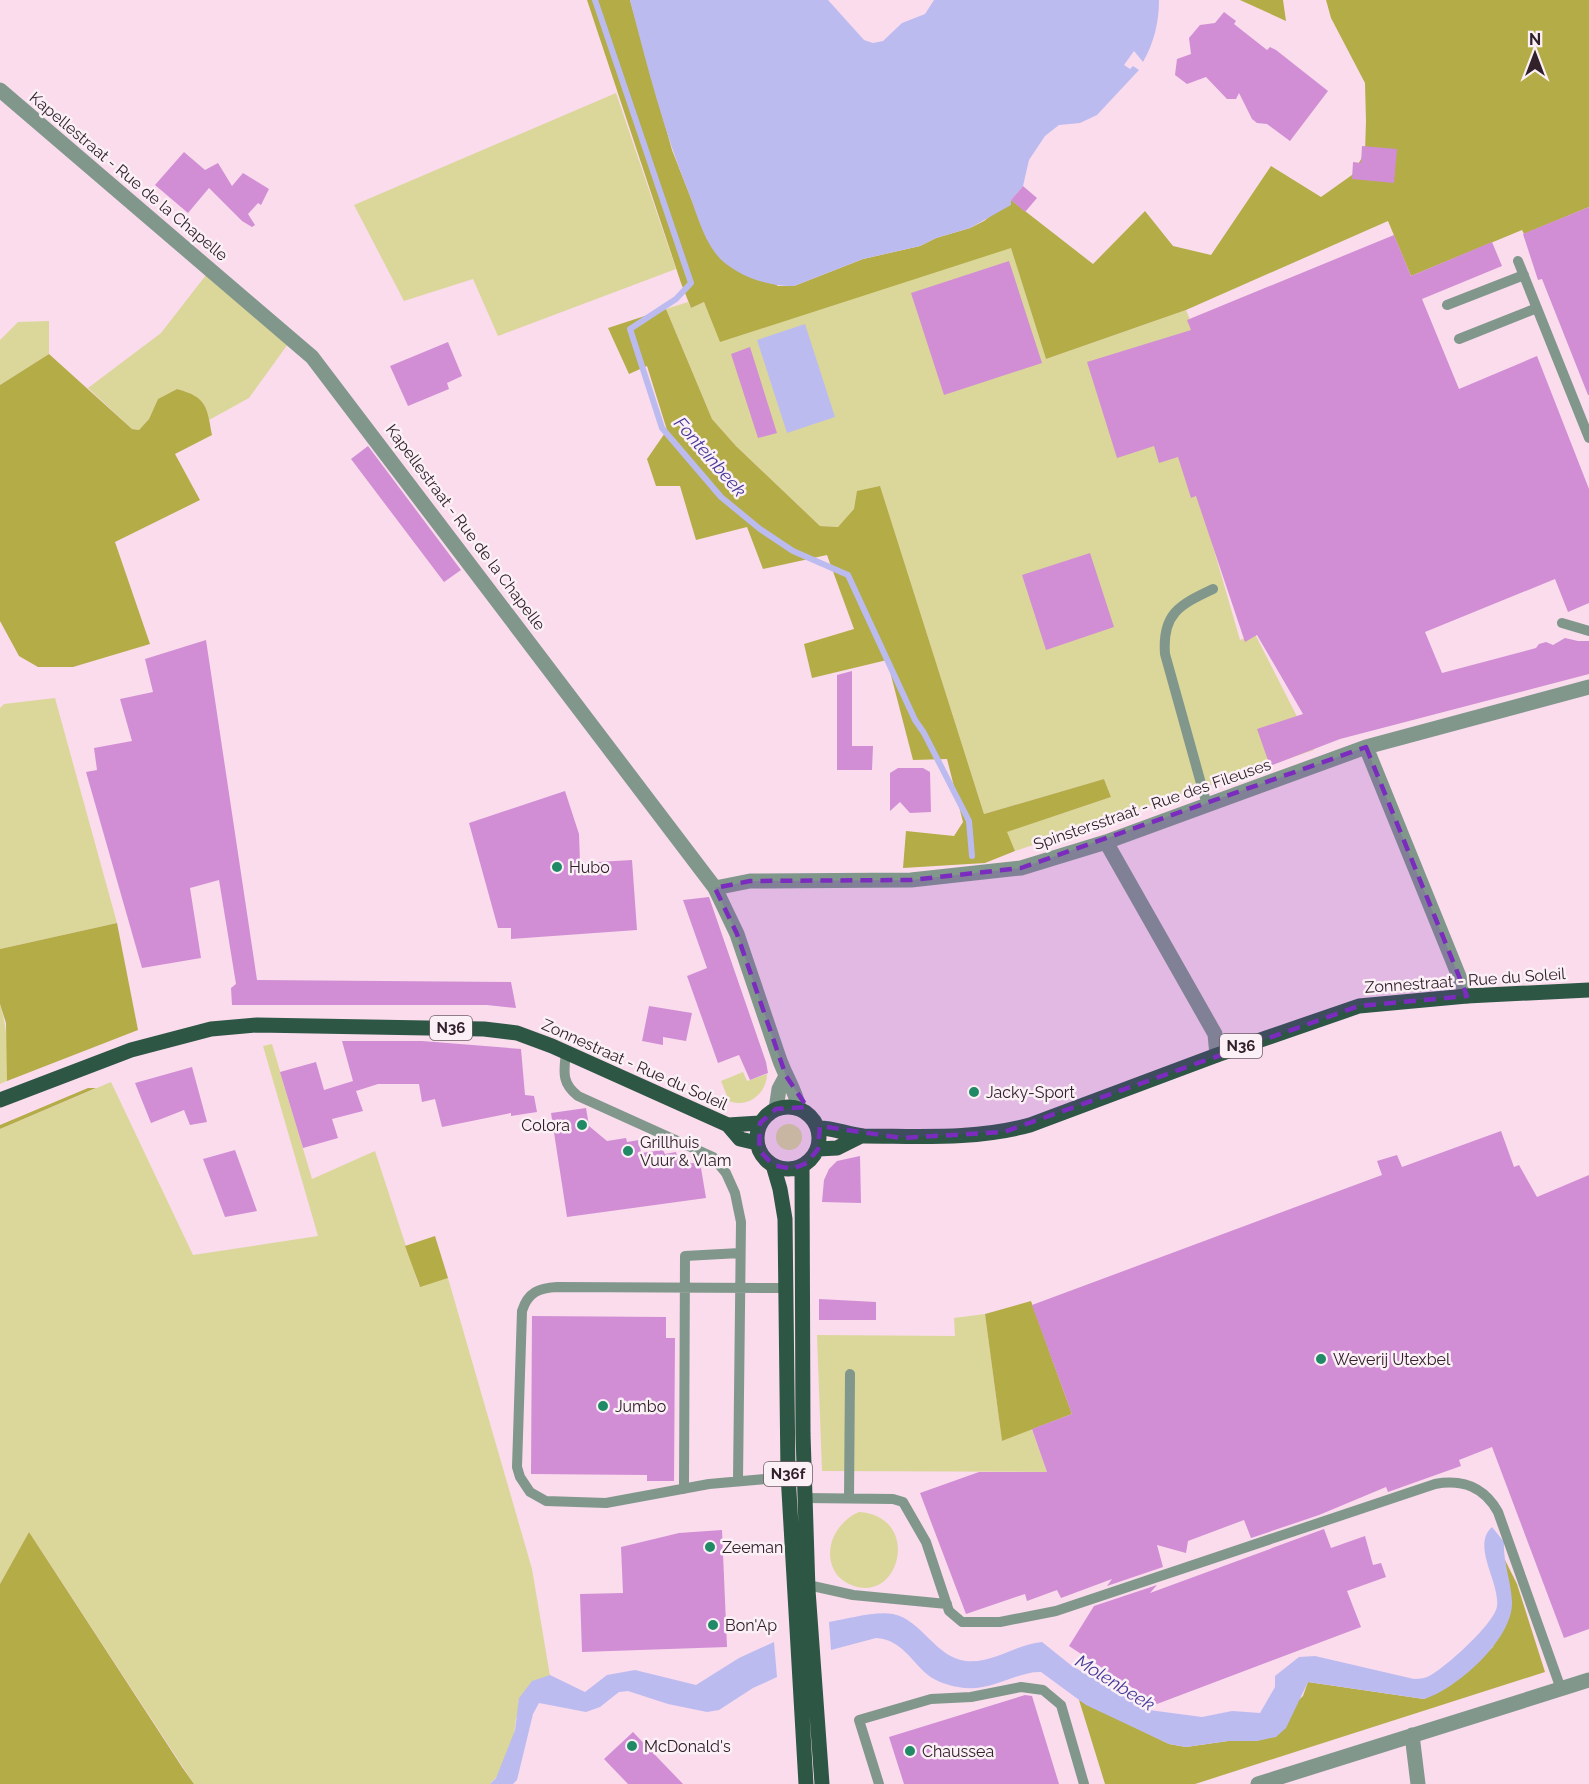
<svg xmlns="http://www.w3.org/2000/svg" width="1589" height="1784" viewBox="0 0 1589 1784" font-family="Raleway,sans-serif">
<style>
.green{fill:#dbd79b}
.forest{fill:#b4ac47}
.water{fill:#bcbbf0}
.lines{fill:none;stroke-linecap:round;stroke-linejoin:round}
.stream{stroke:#bcbbf0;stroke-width:6}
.building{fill:#d18ed5}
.service{stroke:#81978c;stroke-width:10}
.minor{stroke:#81978c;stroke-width:15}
.primary{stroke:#2d5645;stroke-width:15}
.marked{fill:#7b2cbf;fill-opacity:0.2;stroke:#7b2cbf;stroke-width:4.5;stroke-dasharray:12 8;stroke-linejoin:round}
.poi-dot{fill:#208966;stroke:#faf0f5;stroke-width:2}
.labels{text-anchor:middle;stroke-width:5;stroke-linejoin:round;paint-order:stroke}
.shield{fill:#faf0f5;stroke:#6e5e67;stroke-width:1.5}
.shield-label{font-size:15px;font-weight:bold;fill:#32202a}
.street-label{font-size:16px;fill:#32202a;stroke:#faf0f5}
.poi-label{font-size:16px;fill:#32202a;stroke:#faf0f5;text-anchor:start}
.water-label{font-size:18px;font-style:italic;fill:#473799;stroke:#faf0f5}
</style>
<rect width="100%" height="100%" fill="#fadcec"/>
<!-- green -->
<path class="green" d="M616,93L676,269L498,336L473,279L404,301L354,205Z
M1011,247L1046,359L1186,310L1253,474L1199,498L1240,640L1255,634L1314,750L1015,851L1006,832L1111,797L1104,779L984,814L880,487L838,527L820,526L736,446L712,419L666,309L688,302L691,308L704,302L721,341Z
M206,275L288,344L249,398L209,420C206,400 195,394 177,389L158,399L149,419L139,430L132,429L88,388L161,333Z
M49,321V354L0,385V340L18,322Z
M55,698L117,923L0,949V708L4,704Z
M0,1004C8,1030 8,1054 7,1081L0,1084Z
M272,1044L312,1179L375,1151L419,1286L448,1278L532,1569L550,1676L516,1718L511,1761L490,1784H194L29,1532L0,1584V1129L111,1082L193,1255L318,1236L263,1046Z
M743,1072L747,1081L767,1074C767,1093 748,1109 729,1101L721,1081Z
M776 1137a13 13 0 1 1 26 0a13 13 0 1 1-26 0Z
M985,1314L1002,1441L1032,1429L1047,1472L822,1471L817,1335L955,1336L954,1318Z
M859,1512C921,1516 901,1602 854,1586C848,1584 843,1581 838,1576C820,1553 835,1522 859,1512Z"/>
<!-- forest -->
<path class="forest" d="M587,0H630L672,150L707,239L778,286H794L863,259L920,246L936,238L970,228L984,221L1011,200L1093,264L1145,211L1173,246L1211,255L1271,166L1321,197L1352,175L1365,152L1366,121L1365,83L1331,18L1326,0H1589V207L1524,234L1522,230L1411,276L1388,221L1186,310L1046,359L1011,248L720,342L704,302L691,308L681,283Z
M1240,0H1283L1286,21Z
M666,309L712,419L736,446L820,526L838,527L854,509L857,491L880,486L984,814L1104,779L1111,797L1007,832L1015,851L985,863L903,868L906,831L954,836L963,822L947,759L913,760L887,660L812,678L804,644L854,629L827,555L763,569L747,527L696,540L680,486H656L647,459L667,430L647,366L629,374L608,328Z
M49,354L132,429L139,430L149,419L158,399L177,389C207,397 207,407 212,435L175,454L200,500L115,542L150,644L73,667H38L19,656L0,621V385Z
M117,923L138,1030L7,1081L6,1023L0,1004V949Z
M88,1088H96L0,1129V1125Z
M435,1236L448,1278L420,1287L405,1246Z
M1031,1301L1072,1414L1002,1441L985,1314Z
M29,1532L182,1767L194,1784H0V1584Z
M1503,1556L1517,1584L1545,1672L1195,1784H1105L1079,1700L1169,1744L1186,1747L1228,1741H1257L1303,1696L1308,1682L1424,1699L1451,1685L1493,1647L1506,1566Z"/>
<!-- water -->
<path class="water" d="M630,0H828L864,40L873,43L883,41L902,23L925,14L934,0H1159C1159,22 1154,43 1143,62L1134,51L1124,65L1130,69L1133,66L1139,70L1097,115L1080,123L1059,125L1045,136L1029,160L1023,186L1011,200V205L970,228L936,238L920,246L863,259L794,286C768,287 733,275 716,254C703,237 697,215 690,196C664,132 647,66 630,0Z
M805,324L835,417L787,433L757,340Z
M1492,1527L1504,1542C1503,1562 1511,1581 1512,1601C1514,1638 1457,1689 1424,1699L1308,1682L1286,1728L1276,1737L1257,1741H1228L1186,1747L1169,1744L1086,1705L1041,1672C1016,1671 989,1694 958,1687C950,1686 935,1681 928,1675C910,1660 902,1640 876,1638L831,1650L829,1622C848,1619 874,1611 893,1614C922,1620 936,1658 966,1661C993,1664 1016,1644 1042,1642L1072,1666L1149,1710L1202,1717L1232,1711L1260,1713L1275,1687V1676L1299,1657L1315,1656L1414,1679C1420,1679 1426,1678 1431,1675C1447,1666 1495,1623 1497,1606C1500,1582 1471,1546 1492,1527Z
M774,1642L777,1677L753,1688L719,1710L707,1712L668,1704L628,1691L619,1692L600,1707L586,1712L539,1703L533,1714L517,1780L513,1784H490L496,1778L515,1730L519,1698L532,1681L550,1675L585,1692L607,1675L635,1670L696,1685L739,1658Z"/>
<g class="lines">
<!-- stream -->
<path class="stream" d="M595,0L691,283L676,299L630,329L662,428L721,497L760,529L793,551L848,575L915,720L924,733L969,821L972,856"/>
</g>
<!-- building -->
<path class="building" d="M1224,12L1236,21L1234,24L1267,50L1270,47L1276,50L1328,91L1290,141L1267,124L1257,123L1252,119L1239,93L1236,99H1227L1206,77L1187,84L1175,75L1177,59L1191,54L1189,38L1200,25L1215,23Z
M1362,146L1397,149L1394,183L1352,179L1353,162L1361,163Z
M184,152L205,170L218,163L232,186L243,173L269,189L261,205L258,203L248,214L255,225L252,227L242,221L209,188L188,213L155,185Z
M1023,186L1037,198L1025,212L1011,200Z
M1589,207V395H1588L1542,279L1538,280L1523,234Z
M1394,235L1411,276L1492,242L1502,266L1422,299L1459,389L1537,356L1589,489V603L1568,612L1555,579L1425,632L1442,673L1536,648L1539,644L1546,642L1553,645L1565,638L1578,641H1589V674L1340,739L1270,766L1257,729L1303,714L1257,635L1245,642L1196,496L1191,498L1178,457L1159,463L1154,446L1117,458L1087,362L1191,330L1187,320Z
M1009,261L1042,363L944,395L911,293Z
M448,342L462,376L447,383L449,389L408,406L390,366Z
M750,347L777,433L758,438L731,354Z
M368,446L461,570L444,582L351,459Z
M1090,553L1114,627L1046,650L1022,575Z
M206,640L257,980L511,982L516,1008L487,1005H232L231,988L236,984L219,880L190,888L201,958L142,968L86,772L97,770L94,748L132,741L120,699L153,692L145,659Z
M852,671V746H873L872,770H837V675Z
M898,768H923L930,772L931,812L910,813L900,802L890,811V773Z
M565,791L579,834L580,863L632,860L637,930L511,939V928H498L469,823Z
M709,897L766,1062L768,1073L750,1080L739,1055L718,1063L687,976L707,968L683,900Z
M649,1006L692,1013L686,1041L663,1037V1045L642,1041Z
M342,1041H422L521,1049L525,1095L534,1096L537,1112L511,1116V1113L442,1127L435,1099L422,1102L419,1084H378L356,1091L363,1111L332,1119L338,1138L303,1148L280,1072L316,1062L324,1090L353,1081Z
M192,1067L207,1122L190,1125L184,1110L151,1123L135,1083Z
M586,1108L589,1126L607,1141L626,1138L627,1142L639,1140L641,1153L663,1150L665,1154L676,1152L679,1165L700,1162L706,1198L567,1217L551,1113Z
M1501,1131L1514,1167L1519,1165L1537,1197L1589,1175V1629L1564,1638L1492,1447L1459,1460L1461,1466L1388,1492L1386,1487L1319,1515L1251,1538L1244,1520L1188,1541L1186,1553L1157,1545L1163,1567L1107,1586L1112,1579L1061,1598L1057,1590L1027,1601L1025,1594L966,1614L920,1493L979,1472H1047L1032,1429L1072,1414L1032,1305L1382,1175L1377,1161L1397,1155L1402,1167Z
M235,1150L257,1211L225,1217L203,1159Z
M860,1156L861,1203L822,1202L824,1180L829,1169L837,1161Z
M819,1299L876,1302V1320H819Z
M532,1316L666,1317V1338H675L674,1481H647V1475L531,1474Z
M1324,1529L1331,1548L1365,1536L1373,1565L1381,1563L1386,1577L1347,1591L1361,1627L1157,1704L1069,1646L1094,1606L1157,1585L1150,1593Z
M722,1530L727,1647L582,1652L580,1594L623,1593L621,1547L679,1533Z
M1025,1695L1032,1696L1059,1784H904L889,1737Z
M633,1732L683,1784H628L604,1759Z"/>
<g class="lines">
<!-- service -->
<path class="service" d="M1518,261L1589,438
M1447,305L1524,275
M1459,339L1537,308
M1562,623L1589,631
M1207,805L1165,654C1162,614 1179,605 1213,589
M566,1052C564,1071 561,1083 578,1096L713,1157L726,1173L735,1193L741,1222L738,1481
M787,1288L557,1287C539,1288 528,1292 522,1311L517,1467L520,1477L530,1492L546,1501L606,1503L709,1484L788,1477
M684,1489L685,1256L740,1253
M805,1498L893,1499L903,1502L926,1542L949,1611L962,1622H1000L1056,1611L1435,1484C1463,1479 1484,1487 1498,1512L1561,1689
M849,1498L850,1374
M808,1585L853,1595L947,1604
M879,1784L859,1720L931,1699L971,1697L1021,1687L1043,1690L1061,1705L1084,1784"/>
<!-- minor -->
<path class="minor" d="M0,90L312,357L715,888L737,934L779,1058C785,1076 795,1089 799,1108
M1366,747L1467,996
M1106,842L1215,1034L1217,1055
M715,888L750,881L911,880L1021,868L1106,842L1366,747L1589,687
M776,1109L779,1089L786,1076
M1412,1735L1418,1784
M1258,1784L1589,1680"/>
<!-- primary -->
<path class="primary" d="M0,1100L131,1050L211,1029L257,1025L484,1029L517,1033L552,1046L728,1125L740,1139L757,1143
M757 1138a31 31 0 1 1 62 0a31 31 0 1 1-62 0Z
M728,1125L760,1123
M819,1128C835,1128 849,1135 864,1136C920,1136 975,1140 1030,1125L1217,1055L1359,1006L1467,996L1589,990
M818,1149L837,1148L861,1136
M773,1165L780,1189L785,1219L788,1474L806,1784
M802,1166L803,1434L808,1590L822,1784"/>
</g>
<!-- marked area -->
<path class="marked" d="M1366,747L1467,996L1359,1006L1004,1132L901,1138L820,1126L818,1149L807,1163L792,1169L773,1165L759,1150L760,1123L776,1109L807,1107L786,1076L737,934L715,888L750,881L911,880L1021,868Z"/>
<!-- markers -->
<g class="poi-dot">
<circle cx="557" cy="867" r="6"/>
<circle cx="974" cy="1092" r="6"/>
<circle cx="582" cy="1125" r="6"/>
<circle cx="628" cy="1151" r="6"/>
<circle cx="1321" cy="1359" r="6"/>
<circle cx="603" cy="1406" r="6"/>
<circle cx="710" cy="1547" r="6"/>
<circle cx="713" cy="1625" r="6"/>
<circle cx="632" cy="1746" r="6"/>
<circle cx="910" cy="1751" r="6"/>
</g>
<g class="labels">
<!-- shield labels -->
<g class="shield">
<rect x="430" y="1016" width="42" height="24" rx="4.5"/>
<rect x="1220" y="1034" width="42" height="24" rx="4.5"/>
<rect x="764" y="1462" width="48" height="24" rx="4.5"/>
</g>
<g class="shield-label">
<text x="451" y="1033">N36</text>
<text x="1241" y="1051">N36</text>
<text x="788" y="1479">N36f</text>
</g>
<!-- street labels -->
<g class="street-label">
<text transform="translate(129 176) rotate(40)" y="6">Kapellestraat - Rue de la Chapelle</text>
<text transform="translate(466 527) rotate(53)" y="6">Kapellestraat - Rue de la Chapelle</text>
<text transform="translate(1152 804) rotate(-19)" y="6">Spinstersstraat - Rue des Fileuses</text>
<text transform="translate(1465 980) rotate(-4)" y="6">Zonnestraat - Rue du Soleil</text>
<text transform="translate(635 1064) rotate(24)" y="6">Zonnestraat - Rue du Soleil</text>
</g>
<!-- poi labels -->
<g class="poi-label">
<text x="569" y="873">Hubo</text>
<text x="986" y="1098">Jacky-Sport</text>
<text x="570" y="1131" text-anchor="end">Colora</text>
<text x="640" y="1148">Grillhuis<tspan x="640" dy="18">Vuur &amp; Vlam</tspan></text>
<text x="1333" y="1365">Weverij Utexbel</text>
<text x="615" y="1412">Jumbo</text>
<text x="722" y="1553">Zeeman</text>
<text x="725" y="1631">Bon'Ap</text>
<text x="644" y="1752">McDonald's</text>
<text x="922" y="1757">Chaussea</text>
</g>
<!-- water labels -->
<g class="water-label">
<text transform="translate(710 457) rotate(49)" y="6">Fonteinbeek</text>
<text transform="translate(1115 1683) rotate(32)" y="6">Molenbeek</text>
</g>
</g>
<!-- north arrow -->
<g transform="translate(1535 54)" stroke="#faf0f5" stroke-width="4.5" paint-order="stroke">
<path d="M0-4.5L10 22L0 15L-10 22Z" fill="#32202a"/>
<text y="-9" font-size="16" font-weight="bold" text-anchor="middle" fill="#32202a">N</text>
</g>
</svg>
